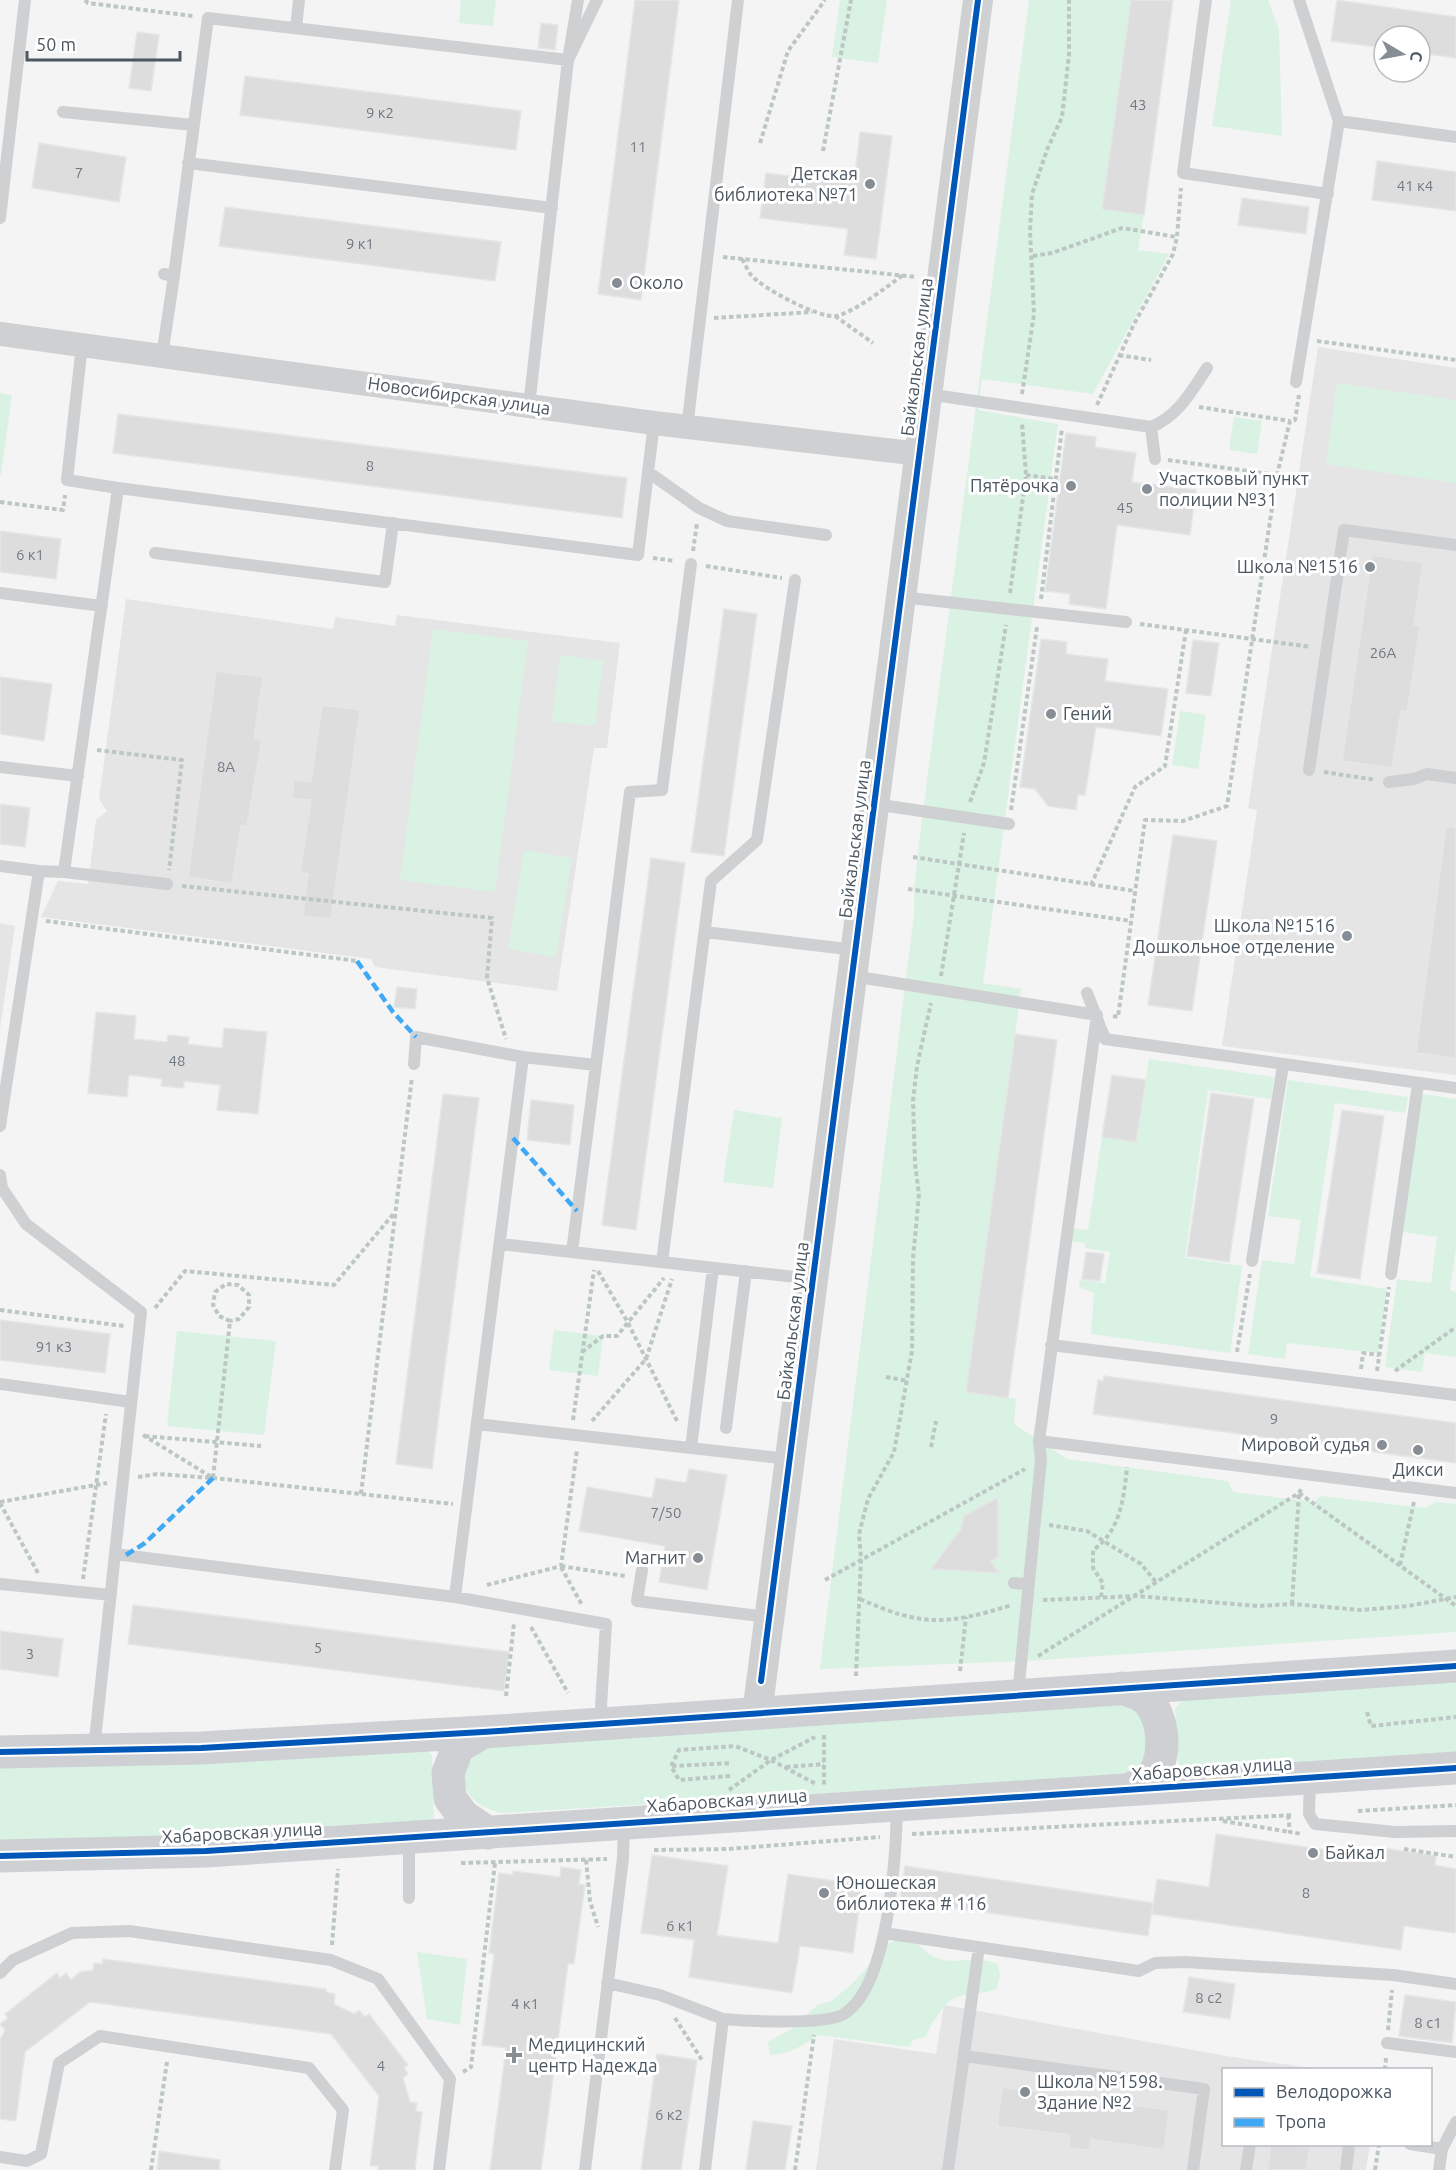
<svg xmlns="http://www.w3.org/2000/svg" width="1456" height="2170" viewBox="0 0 1456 2170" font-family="Ubuntu,sans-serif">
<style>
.education{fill:#e6e5e6}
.green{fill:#d9f2e3}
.building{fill:#ddddde;stroke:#e5e6e7;stroke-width:1.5}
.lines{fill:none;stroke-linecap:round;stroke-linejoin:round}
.path{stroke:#bcc7c4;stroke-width:4;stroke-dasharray:4.5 3;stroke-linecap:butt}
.service{stroke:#ced0d2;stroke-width:12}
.minor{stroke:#ced0d2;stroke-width:24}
.tertiary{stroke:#ced0d2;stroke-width:30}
.secondary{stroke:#ced0d4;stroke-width:33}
.quiet{stroke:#3fa9f5;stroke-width:4.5;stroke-dasharray:9 4.5;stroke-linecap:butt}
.cycleway-casing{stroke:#fff;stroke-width:10}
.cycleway{stroke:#0057b8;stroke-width:6}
.poi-dot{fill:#868d94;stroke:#fff;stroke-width:2}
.labels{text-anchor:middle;stroke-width:6;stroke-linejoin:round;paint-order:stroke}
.number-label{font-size:15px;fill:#707881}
.poi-label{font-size:18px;fill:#4a5661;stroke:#fff;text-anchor:start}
.street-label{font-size:18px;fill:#4a5661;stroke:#fff}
</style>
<rect width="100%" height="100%" fill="#f4f4f4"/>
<!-- education -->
<path class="education" d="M1318,347L1456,368V1075L1222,1046L1257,810L1248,808Z
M126,599L333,629L335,617L395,626L397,615L620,643L607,748H594L557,991L375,967L371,959L41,917L58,881L88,884L96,820L107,811L99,799Z
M0,923L15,926L0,1029Z
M944,2005L1232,2057L1320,2069L1224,2070V2144L1370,2145L1366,2170H816L834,2039L936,2054Z"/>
<!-- green -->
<path class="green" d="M461,0H496L493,26L459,23Z
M840,0H887L878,63L832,57Z
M1029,0H1131L1102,209L1144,215L1138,250L1169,254L1093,394L982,379L978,410L1058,424L983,983L1021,989L967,1392L1016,1399L1014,1424L1067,1459L1228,1481L1233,1492L1314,1502L1321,1496L1424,1508L1436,1502L1456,1504V1632L1025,1661L820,1669L914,914V889L922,819Z
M1231,0H1268L1279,30L1282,136L1212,126Z
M1337,383L1456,400V483L1326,464Z
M0,393L12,395L1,475H0Z
M1234,417L1262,421L1257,454L1229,450Z
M433,629L528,641L495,892L400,880Z
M560,655L603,661L595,726L552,721Z
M1180,711L1206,715L1198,769L1172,765Z
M524,850L572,858L556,957L508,949Z
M1149,1059L1274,1077L1271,1099L1208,1090L1185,1258L1242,1266L1230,1353L1091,1334L1094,1293L1079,1287L1080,1280L1105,1283L1110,1252L1085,1248V1243L1070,1241L1072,1228L1088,1230L1102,1137L1136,1142Z
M1288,1080L1408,1097L1405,1113L1335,1103L1310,1277L1387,1289L1378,1353L1287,1343L1285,1359L1248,1354L1262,1260L1294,1264L1301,1220L1268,1216Z
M1422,1094L1456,1099V1249L1450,1290L1456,1292V1357L1425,1353L1422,1372L1385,1367L1397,1279L1431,1283L1437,1237L1403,1232Z
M734,1110L782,1118L773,1188L723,1182Z
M554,1330L603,1336L598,1376L549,1370Z
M177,1331L276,1341L264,1435L167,1426Z
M1456,1680V1754L1187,1772L1178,1763L1175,1709L1181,1702L1187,1700Z
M1126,1700L1145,1720L1148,1756L1132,1775L502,1813C455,1801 453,1769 491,1741L833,1725Z
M425,1750L432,1755L434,1821L200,1836L0,1841V1767Z
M904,1937C919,1942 924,1953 936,1958C956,1965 978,1955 998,1964L1000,1976L996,1989C983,1995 971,1992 958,1997C942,2002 933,2023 925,2037L913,2040L910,2047L818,2035C802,2046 790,2054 770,2055L768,2042L791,2029L819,2004L831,2001L850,1986L867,1968L880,1947Z
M417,1952L467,1959L460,2025L427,2019Z"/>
<!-- building -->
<path class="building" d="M635,0H679L641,300L598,294Z
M1131,0H1173L1144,215L1102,209Z
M1337,0L1456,17V58L1420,53V36H1384V48L1331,41Z
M541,23L558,25L555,50L538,48Z
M137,32L159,35L151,91L129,88Z
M245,76L521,111L516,150L240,115Z
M860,132L892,136L876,259L844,255L848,229L760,218L766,173L854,184Z
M39,143L126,157L119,202L32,188Z
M1377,161L1456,172V211L1372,200Z
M1242,198L1309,207L1306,234L1238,225Z
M225,207L501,242L495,281L219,246Z
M118,414L627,478L622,518L113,453Z
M1066,433L1096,437L1095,447L1136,453L1132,482L1196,490L1190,535L1117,525L1106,609L1069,604L1070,594L1045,591Z
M0,531L61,539L56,579L0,572Z
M1372,555L1423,563L1414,625L1420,626L1413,673L1407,712L1401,711L1392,768L1342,761Z
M724,609L757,614L724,856L691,852Z
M1041,639L1067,642L1066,654L1108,659L1105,681L1168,689L1161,736L1096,727L1085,795H1078L1076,810L1048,806L1035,789L1020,787Z
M1193,640L1219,643L1211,696L1186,693Z
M216,671L263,677L254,738L262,739L247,826L241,825L232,884L188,877Z
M0,677L52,684L44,741L0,734Z
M322,705L360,710L331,919L303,916L308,874L300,873L311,800L292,798L294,780L311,782Z
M0,804L30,808L25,847L0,844Z
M1446,827H1456V1058L1416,1053Z
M1173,835L1217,841L1192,1011L1148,1005Z
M651,858L685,863L636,1230L602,1225Z
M397,987L417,989L415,1009L394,1007Z
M96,1012L136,1016L134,1039L167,1042L168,1035L189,1037L188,1044L222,1048L224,1028L267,1032L258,1114L217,1110L220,1085L184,1081V1088L161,1086L162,1079L129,1075L127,1097L88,1093Z
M1015,1034L1057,1040L1008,1398L966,1392Z
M1112,1075L1146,1080L1136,1142L1102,1137Z
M1211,1093L1254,1099L1229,1262L1187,1256Z
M443,1094L479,1098L432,1469L396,1464Z
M531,1100L574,1105L570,1145L527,1140Z
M1342,1110L1384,1116L1360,1279L1317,1273Z
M1086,1252L1104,1254L1100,1281L1082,1279Z
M0,1320L110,1334L105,1373L0,1360Z
M1104,1376L1456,1423V1463L1093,1414L1098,1380L1103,1381Z
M689,1469L727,1475L707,1590L659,1582L665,1546L579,1531L587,1487L652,1498L656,1478L686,1483Z
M998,1497V1557L991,1561L999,1573L931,1569L961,1529L964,1516Z
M133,1605L509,1652L504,1691L128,1644Z
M0,1631L63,1639L58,1677L0,1669Z
M1216,1834L1382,1858L1383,1848L1436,1856L1435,1865L1456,1869V1931L1454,1933L1404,1926L1401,1950L1152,1914L1157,1879L1209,1887Z
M652,1855L728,1866L717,1935L778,1943L788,1874L862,1885L853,1953L800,1946L792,1993L689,1977L694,1940L641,1933Z
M905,1866L1153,1903L1148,1936L900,1900Z
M561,1867L581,1870L579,1884L585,1885L574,1964H568L541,2170H490L506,2048L482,2045L494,1954L489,1953L499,1873L513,1875V1871L560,1877Z
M103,1959L326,1989V1992L335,1994L334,2004L354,2014L359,2010L365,2017L369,2014L408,2065L404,2068L408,2074L403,2078L410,2102L417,2103L416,2111L422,2112L415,2170H378V2166H370L379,2096L331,2034L90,2002L25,2052L16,2121L0,2119V2040L5,2030L0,2024L8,2018L5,2014L57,1973L60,1978L66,1973L71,1980L80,1972L93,1970L94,1963L102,1964Z
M1189,1977L1235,1984L1230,2019L1183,2012Z
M1405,1995L1456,2002L1452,2043L1399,2036Z
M657,2054L697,2060L681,2170H641Z
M1002,2087L1169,2110L1164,2150L1091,2139L1089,2150L1076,2149L1068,2148L1070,2135L997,2126Z
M753,2121L792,2126L785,2170H746Z
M1271,2145L1310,2147L1306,2170H1267Z
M159,2151L220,2160L219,2170H157Z"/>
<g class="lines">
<!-- path -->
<path class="path" d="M85,0L88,3L193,16
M760,143L788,51L825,0
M823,151L851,0
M1033,256L1052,253L1122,228L1177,237
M723,257L917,277
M742,259C745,264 748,271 751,275C762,288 818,318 835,316C852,314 888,286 903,275
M835,316L873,343
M714,318L812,312
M1317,341L1456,360
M1119,355L1151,360
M1022,394L1034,314L1030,231L1032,194L1047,150L1062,117L1069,55V0
M1097,405L1134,324L1173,254L1177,237L1181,188
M1199,407L1290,421
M1168,460L1277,475
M1026,475L1055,479
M0,502L63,510L65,495
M693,551L697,523
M653,558L675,561
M706,566L782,578
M1010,593L1026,475L1022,422
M1041,599L1062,428
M1140,624L1311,647
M97,750L182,760L169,870
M1324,772L1376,780
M970,802L984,763L1006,625
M1011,810L1037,627
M913,857L1135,891
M1091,885L1135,787L1165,766L1186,630
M182,886L492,918L487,978L506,1039
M908,889L1131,921
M46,921L357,961
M941,976L964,833
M1113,1016L1118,1017L1145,820L1183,821L1227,806L1277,475L1290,421L1295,420L1299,395
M598,1271L627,1321L678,1423
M155,1308L185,1271L334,1285L395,1212
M0,1310L124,1326
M582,1352L603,1336H617L664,1278
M1237,1352L1250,1274
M1361,1369L1363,1353L1379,1355
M1377,1371L1389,1287
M1395,1371L1456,1327
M886,1377L908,1381
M573,1420L594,1270
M592,1421L646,1359L672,1279
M143,1435L213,1478L230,1321L219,1316L213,1305L215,1292L226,1284L238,1285L249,1295V1307L239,1319L230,1321
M145,1436L261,1446
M931,1447L936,1421
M138,1477L157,1474L213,1478L453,1504
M1299,1493L1456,1606
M361,1494L412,1077
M0,1502L107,1483
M0,1503L38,1573
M1049,1525L1087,1531L1141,1564L1156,1582
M1400,1565L1414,1502
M561,1566L625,1576
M561,1567L582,1605
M83,1579L106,1414
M825,1580L1025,1469
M487,1585L561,1566L577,1450
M1101,1597L1103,1583L1093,1568V1550C1120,1532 1124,1498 1127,1467
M860,1599C923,1627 946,1625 1012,1605
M1043,1600L1137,1596L1258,1606L1292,1604L1361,1610L1408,1606L1456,1597
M1292,1604L1299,1493
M531,1627L568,1693
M1038,1656L1299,1493L1302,1488
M960,1671L966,1617
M856,1676L861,1559L859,1534L868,1499L894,1452L912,1351L913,1259L919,1194L915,1164L913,1101L917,1066L931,1003
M506,1696L514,1623
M1367,1712L1371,1726L1456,1717
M824,1735V1785
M672,1766L732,1763
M786,1767L824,1764
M730,1776L679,1780L671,1766L679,1750L735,1746L771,1760L816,1784
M729,1790L771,1760L815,1737
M1358,1811L1456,1805
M1288,1815L1290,1832L1302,1834
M1223,1821L1290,1832
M912,1834L1294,1815
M1404,1849L1456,1857
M654,1850L728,1849L880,1837
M586,1860L590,1901L598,1927
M461,1863L607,1859
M332,1945L338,1869
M675,2018L702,2060
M1388,2030L1392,1990
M1385,2070L1386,2058
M463,2072L471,2067L495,1863
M151,2170L167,2062
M795,2170L814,2035
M1375,2170L1379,2144"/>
<!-- service -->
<path class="service" d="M1206,0L1183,173L1328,194
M296,28L299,0
M63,112L193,125
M1339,121L1456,137
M188,163L552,208
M0,218L25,0
M174,276L208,18L568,60L578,0
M162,356L174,276L164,274
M1296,382L1339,121L1299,0
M927,394L1151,427L1155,459
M529,406L568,60L597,0
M1151,427C1178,416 1191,392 1207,368
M687,428L738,0
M648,472L699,508L727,521L826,535
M118,488L638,555L654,423
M155,553L385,582L393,523
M0,593L102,606
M901,597L1126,622
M0,767L78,776
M1309,770L1344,530L1456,545
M1389,782L1414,779L1427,774L1456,778
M874,804L1009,824
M0,866L39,871
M64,872L167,884
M705,932L855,950
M852,976L1097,1015
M1087,993L1105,1039L1456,1088
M414,1064L416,1037L523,1057L596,1065L630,792L662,790L691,564
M0,1126L39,871L64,872L118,488L67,480L82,345
M0,1175L2,1188L26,1224L141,1312L94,1749
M500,1244L813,1279
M572,1252L596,1065
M1252,1261L1283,1065
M662,1262L711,881L757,840L795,580
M1391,1274L1418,1084
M1051,1345L1456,1395
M0,1384L131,1402
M477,1424L789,1459
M726,1428L746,1271
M1039,1441L1456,1493
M691,1448L713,1268
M115,1554L455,1597L606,1624L600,1723
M642,1570L637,1601L768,1617
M1014,1583L1028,1584
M0,1584L111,1595
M455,1597L523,1057
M1018,1694L1041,1460L1039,1441L1097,1015
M1310,1779L1309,1814L1315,1824L1395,1832L1456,1831
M409,1898V1840
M884,1933L1139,1971L1155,1963L1185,1962L1393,1975L1456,1984
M0,1973L13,1960L72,1933L129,1931L331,1960L378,1979L450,2079L439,2170
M607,1983L660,1995L723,2019
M1387,2043L1456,2052
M964,2056L1204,2089L1193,2170
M1410,2144L1442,2149L1439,2170
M1442,2149L1456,2122
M0,2157L27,2161L41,2154L59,2063L100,2036L309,2068L343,2110L335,2170
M585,2170L623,1858L624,1826
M705,2170L723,2019C747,2021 822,2025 842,2015C889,1990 896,1855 897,1806
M948,2170L979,1947
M1246,2170L1250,2144
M1346,2170L1349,2144"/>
<!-- minor -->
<path class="minor" d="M0,334L654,423L920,454"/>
<!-- tertiary -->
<path class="tertiary" d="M757,1714L978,0"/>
<!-- secondary -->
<path class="secondary" d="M1121,1688C1132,1691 1143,1694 1150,1703C1165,1723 1168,1765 1146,1782C1142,1785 1134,1787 1129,1789
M483,1732L458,1747L448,1773L450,1798L463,1816L488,1833
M0,1752L201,1748L483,1732L1456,1666
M0,1856L206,1851L1456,1768"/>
<!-- quiet -->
<path class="quiet" d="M357,961L393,1012L416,1037
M513,1138L577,1211
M126,1555L145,1543L213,1478"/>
<!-- cycleway casing -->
<g class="cycleway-casing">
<path id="cycleway" d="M761,1681L978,0
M0,1752L201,1748L483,1732L1456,1666
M0,1856L206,1851L1456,1768"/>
</g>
<!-- cycleway -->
<use href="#cycleway" class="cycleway"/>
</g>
<!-- markers -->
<g class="poi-dot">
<circle cx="870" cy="184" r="6"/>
<circle cx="617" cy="283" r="6"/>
<circle cx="1071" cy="486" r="6"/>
<circle cx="1147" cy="489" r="6"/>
<circle cx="1370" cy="567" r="6"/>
<circle cx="1051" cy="714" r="6"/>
<circle cx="1347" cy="936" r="6"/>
<circle cx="1382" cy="1445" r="6"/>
<circle cx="1418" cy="1450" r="6"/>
<circle cx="698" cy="1558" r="6"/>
<circle cx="1313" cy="1853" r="6"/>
<circle cx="824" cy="1893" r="6"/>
<path d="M511 2046h6v6h6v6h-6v6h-6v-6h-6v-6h6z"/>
<circle cx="1025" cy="2092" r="6"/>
</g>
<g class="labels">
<!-- number labels -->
<g class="number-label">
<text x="1138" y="110">43</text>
<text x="380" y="118">9 к2</text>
<text x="638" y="152">11</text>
<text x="79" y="178">7</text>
<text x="1415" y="191">41 к4</text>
<text x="360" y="249">9 к1</text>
<text x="370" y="471">8</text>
<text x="1125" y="513">45</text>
<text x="30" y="560">6 к1</text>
<text x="1383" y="658">26А</text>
<text x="226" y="772">8А</text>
<text x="177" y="1066">48</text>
<text x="54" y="1352">91 к3</text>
<text x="1274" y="1424">9</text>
<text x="666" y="1518">7/50</text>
<text x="318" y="1653">5</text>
<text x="30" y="1659">3</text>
<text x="1306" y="1898">8</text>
<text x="680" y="1931">6 к1</text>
<text x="1209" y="2003">8 с2</text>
<text x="525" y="2009">4 к1</text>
<text x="1428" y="2028">8 c1</text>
<text x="381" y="2071">4</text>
<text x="669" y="2120">6 к2</text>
</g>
<!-- poi labels -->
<g class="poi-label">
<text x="858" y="180" text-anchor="end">Детская<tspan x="858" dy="21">библиотека №71</tspan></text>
<text x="629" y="289">Около</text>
<text x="1159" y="485">Участковый пункт<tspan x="1159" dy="21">полиции №31</tspan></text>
<text x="1059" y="492" text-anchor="end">Пятёрочка</text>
<text x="1358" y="573" text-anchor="end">Школа №1516</text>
<text x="1063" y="720">Гений</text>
<text x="1335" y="932" text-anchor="end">Школа №1516<tspan x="1335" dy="21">Дошкольное отделение</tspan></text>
<text x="1370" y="1451" text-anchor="end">Мировой судья</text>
<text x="1418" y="1476" text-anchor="middle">Дикси</text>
<text x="686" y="1564" text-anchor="end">Магнит</text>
<text x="1325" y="1859">Байкал</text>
<text x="836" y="1889">Юношеская<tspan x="836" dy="21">библиотека # 116</tspan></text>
<text x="528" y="2051">Медицинский<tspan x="528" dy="21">центр Надежда</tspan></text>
<text x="1037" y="2088">Школа №1598.<tspan x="1037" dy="21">Здание №2</tspan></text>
</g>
<!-- street labels -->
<g class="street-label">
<text transform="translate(917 357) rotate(-83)" y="6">Байкальская улица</text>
<text transform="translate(459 396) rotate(8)" y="6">Новосибирская улица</text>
<text transform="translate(855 839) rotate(-83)" y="6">Байкальская улица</text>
<text transform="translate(793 1321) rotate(-83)" y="6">Байкальская улица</text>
<text transform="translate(1212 1769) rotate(-4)" y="6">Хабаровская улица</text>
<text transform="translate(727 1801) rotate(-4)" y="6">Хабаровская улица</text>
<text transform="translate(242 1833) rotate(-3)" y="6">Хабаровская улица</text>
</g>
</g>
<!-- legend -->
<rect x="1222" y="2068" width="210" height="78" fill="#ffffff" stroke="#b7bbc0" stroke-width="1.5"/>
<rect x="1234" y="2088" width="30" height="9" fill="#0057b8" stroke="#b7bbc0" stroke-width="1.5"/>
<text x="1276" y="2098" font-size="18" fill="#4a5661">Велодорожка</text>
<rect x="1234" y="2118" width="30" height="9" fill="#3fa9f5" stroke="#b7bbc0" stroke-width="1.5"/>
<text x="1276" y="2128" font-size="18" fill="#4a5661">Тропа</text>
<!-- north arrow -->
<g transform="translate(1402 54) rotate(100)"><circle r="28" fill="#ffffff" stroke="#b7bbc0" stroke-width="1.5"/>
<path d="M0-4.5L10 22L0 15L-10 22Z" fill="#868d94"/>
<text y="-9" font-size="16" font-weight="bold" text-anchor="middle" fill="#4a5661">С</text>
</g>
<!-- scale -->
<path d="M27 51v9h153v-9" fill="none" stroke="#4a5661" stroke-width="3"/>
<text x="36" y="51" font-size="18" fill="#4a5661" stroke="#ffffff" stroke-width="4.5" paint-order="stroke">50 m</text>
</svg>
